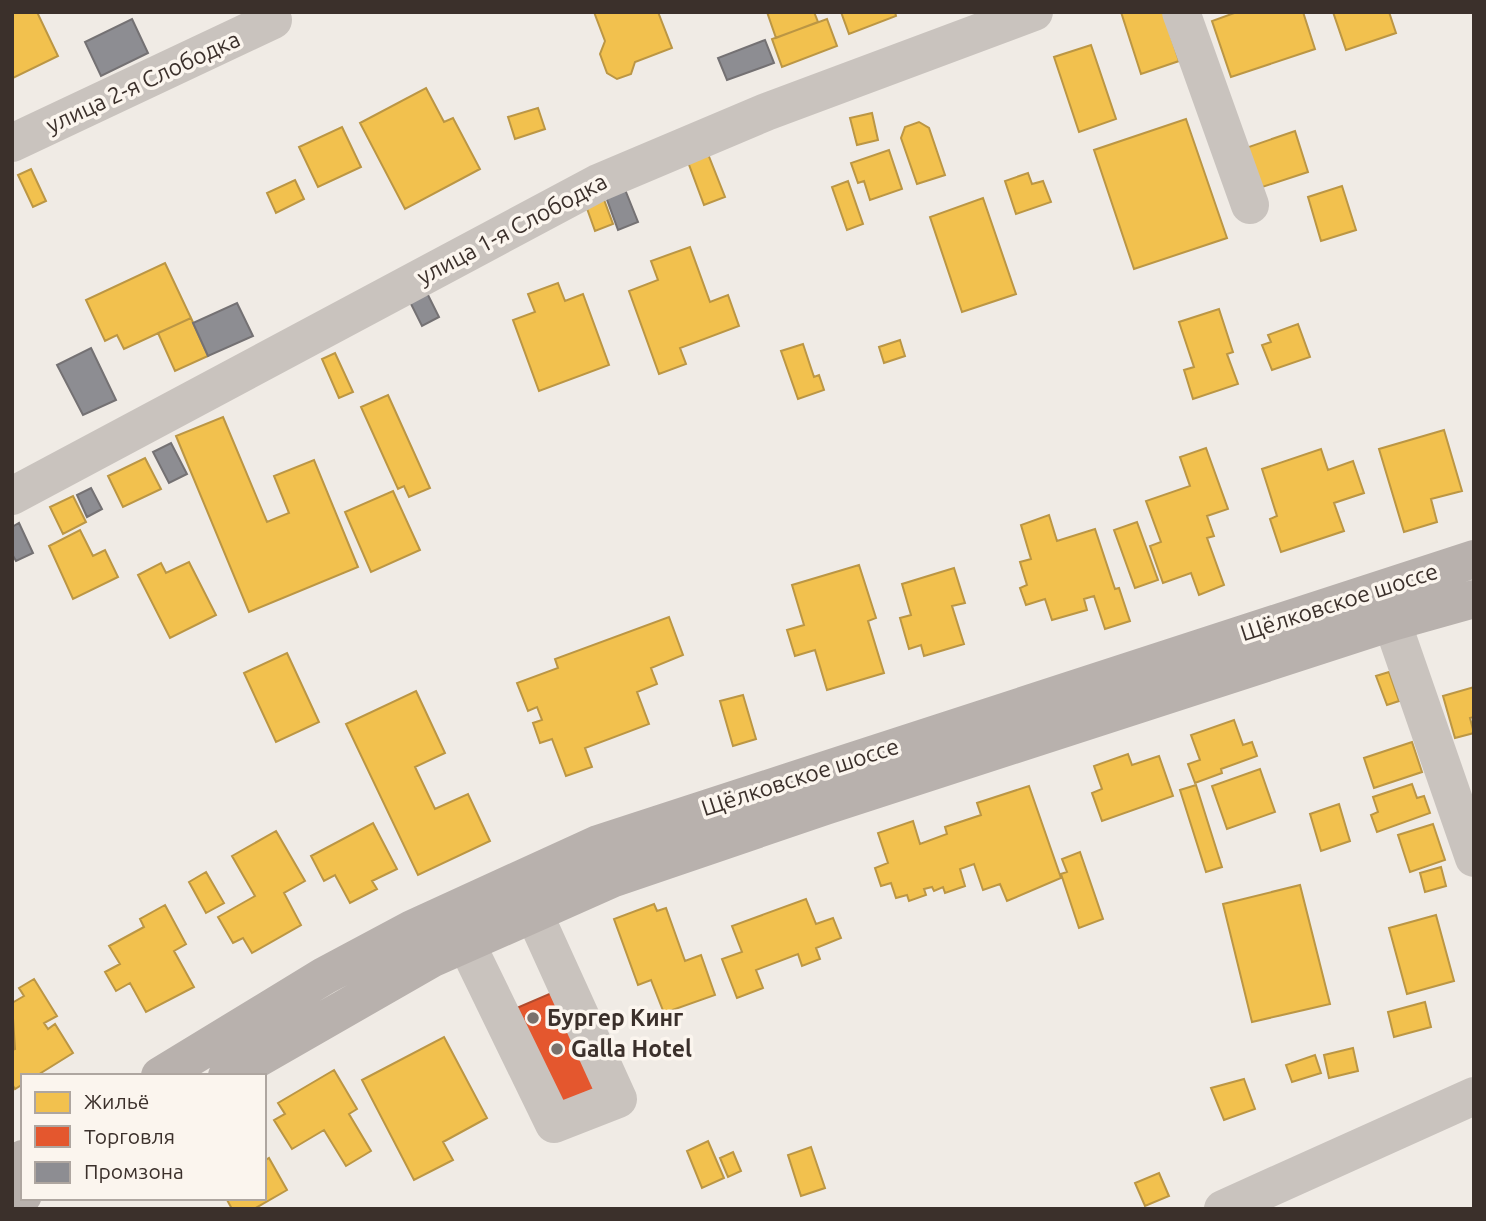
<svg xmlns="http://www.w3.org/2000/svg" width="1486" height="1221" viewBox="0 0 1486 1221" font-family="Ubuntu,sans-serif">
<style>
.homes{fill:#f2c14e;stroke:#bb9644;stroke-width:2}
.shops{fill:#e4572e;stroke:#b14b2d;stroke-width:2}
.industry{fill:#8d8d92;stroke:#747173;stroke-width:2}
.lines{fill:none;stroke-linecap:round;stroke-linejoin:round}
.minor{stroke:#c9c3be;stroke-width:38}
.major{stroke:#b8b1ad;stroke-width:38}
.poi-dot{fill:#7a716c;stroke:#fbf5ee;stroke-width:2.5}
.labels{text-anchor:middle;stroke-width:7;stroke-linejoin:round;paint-order:stroke}
.street-label{font-size:23px;fill:#3b302b;stroke:#fbf5ee}
.poi-label{font-size:23px;font-weight:bold;fill:#3b302b;stroke:#fbf5ee;text-anchor:start}
</style>
<rect width="100%" height="100%" fill="#f0ebe5"/>
<!-- homes -->
<path class="homes" d="M12,12H37L58,56L13,78Z
M594,12H658L672,48L635,62L631,74L617,79L607,73L600,54L605,41Z
M767,12H814L818,22L776,38Z
M841,12H895L896,16L849,34Z
M1121,12H1163L1179,61L1141,74Z
M1237,12H1303L1315,49L1231,77L1212,21Z
M1333,12H1389L1396,33L1346,50Z
M827,19L837,46L782,67L772,39Z
M1091,45L1116,119L1079,132L1054,57Z
M426,88L444,122L453,118L480,169L405,209L360,123Z
M538,108L545,129L515,139L508,117Z
M872,113L878,140L857,145L850,118Z
M1186,119L1227,238L1134,269L1094,150Z
M919,122L929,128L945,175L917,184L901,138L905,127Z
M342,127L361,167L318,187L299,147Z
M1295,131L1308,172L1253,190L1240,150Z
M889,150L902,189L870,200L864,181L858,183L851,163Z
M708,154L725,197L704,205L688,162Z
M31,169L46,201L33,207L18,175Z
M1028,173L1032,184L1043,181L1051,202L1016,214L1005,181Z
M295,180L304,199L276,213L267,193Z
M848,181L863,224L847,230L832,187Z
M1342,186L1356,230L1321,241L1308,197Z
M603,197L613,224L595,231L585,203Z
M983,198L1016,294L962,312L930,217Z
M690,247L710,302L728,295L739,326L680,348L686,364L659,374L629,291L658,280L651,261Z
M165,263L191,318L124,349L117,335L105,341L86,300Z
M558,283L565,301L583,294L609,365L539,391L513,320L535,312L528,294Z
M1219,309L1233,352L1227,354L1238,384L1193,399L1184,370L1194,367L1179,322Z
M191,318L208,356L175,371L158,333Z
M1298,324L1310,357L1272,370L1262,345L1271,342L1268,335Z
M900,340L905,356L884,363L879,347Z
M803,344L814,377L819,375L824,390L798,399L781,351Z
M335,353L353,392L339,398L322,359Z
M388,395L430,488L409,497L404,486L398,489L361,407Z
M223,417L267,522L289,513L274,476L314,460L358,567L249,612L176,436Z
M1444,430L1462,491L1431,499L1437,522L1404,532L1379,449Z
M1206,448L1228,509L1207,516L1214,536L1207,538L1224,585L1199,595L1191,573L1163,583L1150,546L1161,542L1146,501L1190,486L1180,457Z
M1321,449L1328,470L1353,461L1364,493L1334,503L1344,531L1281,552L1270,519L1277,516L1262,469Z
M145,458L161,489L123,507L108,476Z
M393,491L420,550L371,572L345,512Z
M73,496L86,522L63,534L50,507Z
M1049,515L1057,541L1095,529L1115,589L1119,588L1130,621L1105,629L1094,596L1084,599L1087,610L1052,620L1045,599L1026,605L1020,588L1027,585L1020,562L1031,559L1021,525Z
M1137,522L1158,580L1135,588L1114,530Z
M80,530L93,556L105,550L118,577L73,599L49,546Z
M189,562L216,615L170,638L138,575L161,563L166,573Z
M859,565L876,618L868,621L884,673L827,690L815,650L795,656L787,630L804,625L792,585Z
M954,568L965,603L952,606L964,644L924,656L921,645L909,649L900,618L911,615L902,584Z
M669,617L683,655L651,668L657,684L637,692L649,724L585,748L592,767L566,776L552,739L540,743L533,723L542,720L537,707L528,711L517,683L558,668L555,659Z
M287,653L319,722L276,742L244,673Z
M1389,672L1399,701L1387,705L1376,676Z
M1474,687V717L1470,718L1474,733L1455,738L1443,696Z
M416,691L445,753L415,767L435,809L468,794L490,841L418,875L346,724Z
M743,695L756,739L733,746L720,701Z
M1234,720L1243,745L1252,742L1257,756L1221,769L1222,773L1195,783L1188,764L1200,760L1191,735Z
M1412,742L1422,772L1374,788L1364,758Z
M1128,754L1132,765L1159,756L1173,796L1102,821L1092,793L1102,789L1094,766Z
M1260,769L1275,812L1227,829L1212,786Z
M1412,784L1417,798L1424,796L1430,813L1377,832L1371,815L1378,812L1373,797Z
M1196,785L1222,867L1206,872L1180,790Z
M1029,786L1061,878L1007,901L1000,884L983,890L974,864L960,869L965,886L945,893L943,887L934,891L932,887L924,889L926,895L909,901L907,895L896,898L891,883L881,886L875,868L888,863L878,833L913,821L920,844L947,834L945,827L981,815L977,803Z
M1339,804L1350,841L1321,851L1310,814Z
M373,823L397,869L372,881L377,889L350,903L335,875L324,881L311,856Z
M1433,824L1445,860L1410,872L1398,835Z
M276,831L305,881L284,893L301,925L252,953L243,938L233,943L218,917L255,896L232,856Z
M1080,852L1103,919L1079,928L1061,874L1067,872L1062,859Z
M1441,867L1446,886L1425,892L1420,873Z
M206,872L224,903L206,913L189,882Z
M1300,885L1330,1004L1252,1022L1223,904Z
M806,899L816,924L833,918L841,938L816,948L820,959L802,966L798,954L756,970L763,988L737,998L722,959L742,952L732,926Z
M654,904L657,911L666,908L685,961L701,955L715,995L664,1013L651,980L638,985L614,919Z
M165,905L186,944L174,951L194,987L146,1012L130,983L116,991L105,972L120,964L109,946L144,927L140,919Z
M1436,915L1454,981L1407,994L1389,928Z
M34,979L57,1016L44,1023L48,1029L55,1024L73,1053L36,1076H23V1084L15,1089L12,1084V1050L15,1049L12,1003L24,996L19,988Z
M1425,1002L1431,1027L1394,1037L1388,1012Z
M444,1037L487,1118L443,1142L453,1160L414,1180L362,1080Z
M1353,1048L1358,1071L1329,1078L1324,1055Z
M1315,1055L1321,1073L1292,1082L1286,1065Z
M334,1070L357,1109L349,1114L371,1151L346,1166L324,1130L292,1149L274,1120L285,1114L278,1103Z
M1244,1079L1255,1109L1224,1120L1211,1088Z
M708,1141L724,1178L702,1188L687,1151Z
M811,1147L825,1188L801,1196L788,1155Z
M733,1152L741,1171L728,1177L720,1158Z
M269,1158L287,1190L254,1209H232L226,1198H264V1161Z
M1159,1173L1169,1196L1145,1206L1135,1183Z"/>
<!-- shops -->
<path class="shops" d="M561,989L607,1094L558,1115L512,1010Z"/>
<!-- industry -->
<path class="industry" d="M132,19L148,53L101,76L85,42Z
M765,40L774,63L727,80L718,58Z
M624,187L638,222L618,230L605,194Z
M425,289L439,317L422,326L408,298Z
M237,303L253,336L208,356L193,323Z
M91,348L116,400L83,415L57,365Z
M171,443L187,474L169,483L153,452Z
M91,488L102,509L87,517L77,495Z
M19,523L33,553L16,561L12,554V527Z"/>
<g class="lines">
<!-- minor -->
<path class="minor" d="M1181,12L1250,205
M12,143L273,20
M12,496L598,183L766,112L1034,12
M1392,622L1474,858
M466,943L554,1124L618,1099L534,914
M1223,1209L1474,1096"/>
<!-- major -->
<path class="major" d="M160,1076L324,976L412,929L598,844L1474,559
M227,1076L431,959L614,878L825,806L1392,622L1474,599
M12,1165L23,1159
M12,1201L23,1195"/>
</g>
<!-- markers -->
<g class="poi-dot">
<circle cx="533" cy="1018" r="7"/>
<circle cx="557" cy="1049" r="7"/>
</g>
<g class="labels">
<!-- street labels -->
<g class="street-label">
<text transform="translate(143 82) rotate(-25)" y="8">улица 2-я Слободка</text>
<text transform="translate(512 229) rotate(-28)" y="8">улица 1-я Слободка</text>
<text transform="translate(1339 602) rotate(-18)" y="8">Щёлковское шоссе</text>
<text transform="translate(800 777) rotate(-18)" y="8">Щёлковское шоссе</text>
</g>
<!-- poi labels -->
<g class="poi-label">
<text x="547" y="1026">Бургер Кинг</text>
<text x="571" y="1057">Galla Hotel</text>
</g>
</g>
<!-- border -->
<rect width="1486" height="1221" fill="none" stroke="#3b302b" stroke-width="28"/>
<!-- legend -->
<rect x="21" y="1074" width="245" height="126" fill="#fbf5ee" stroke="#aea6a0" stroke-width="2"/>
<rect x="35" y="1092" width="35" height="21" fill="#f2c14e" stroke="#aea6a0" stroke-width="2"/>
<text x="84" y="1109" font-size="21" fill="#3b302b">Жильё</text>
<rect x="35" y="1126" width="35" height="21" fill="#e4572e" stroke="#aea6a0" stroke-width="2"/>
<text x="84" y="1144" font-size="21" fill="#3b302b">Торговля</text>
<rect x="35" y="1162" width="35" height="21" fill="#8d8d92" stroke="#aea6a0" stroke-width="2"/>
<text x="84" y="1179" font-size="21" fill="#3b302b">Промзона</text>
</svg>
